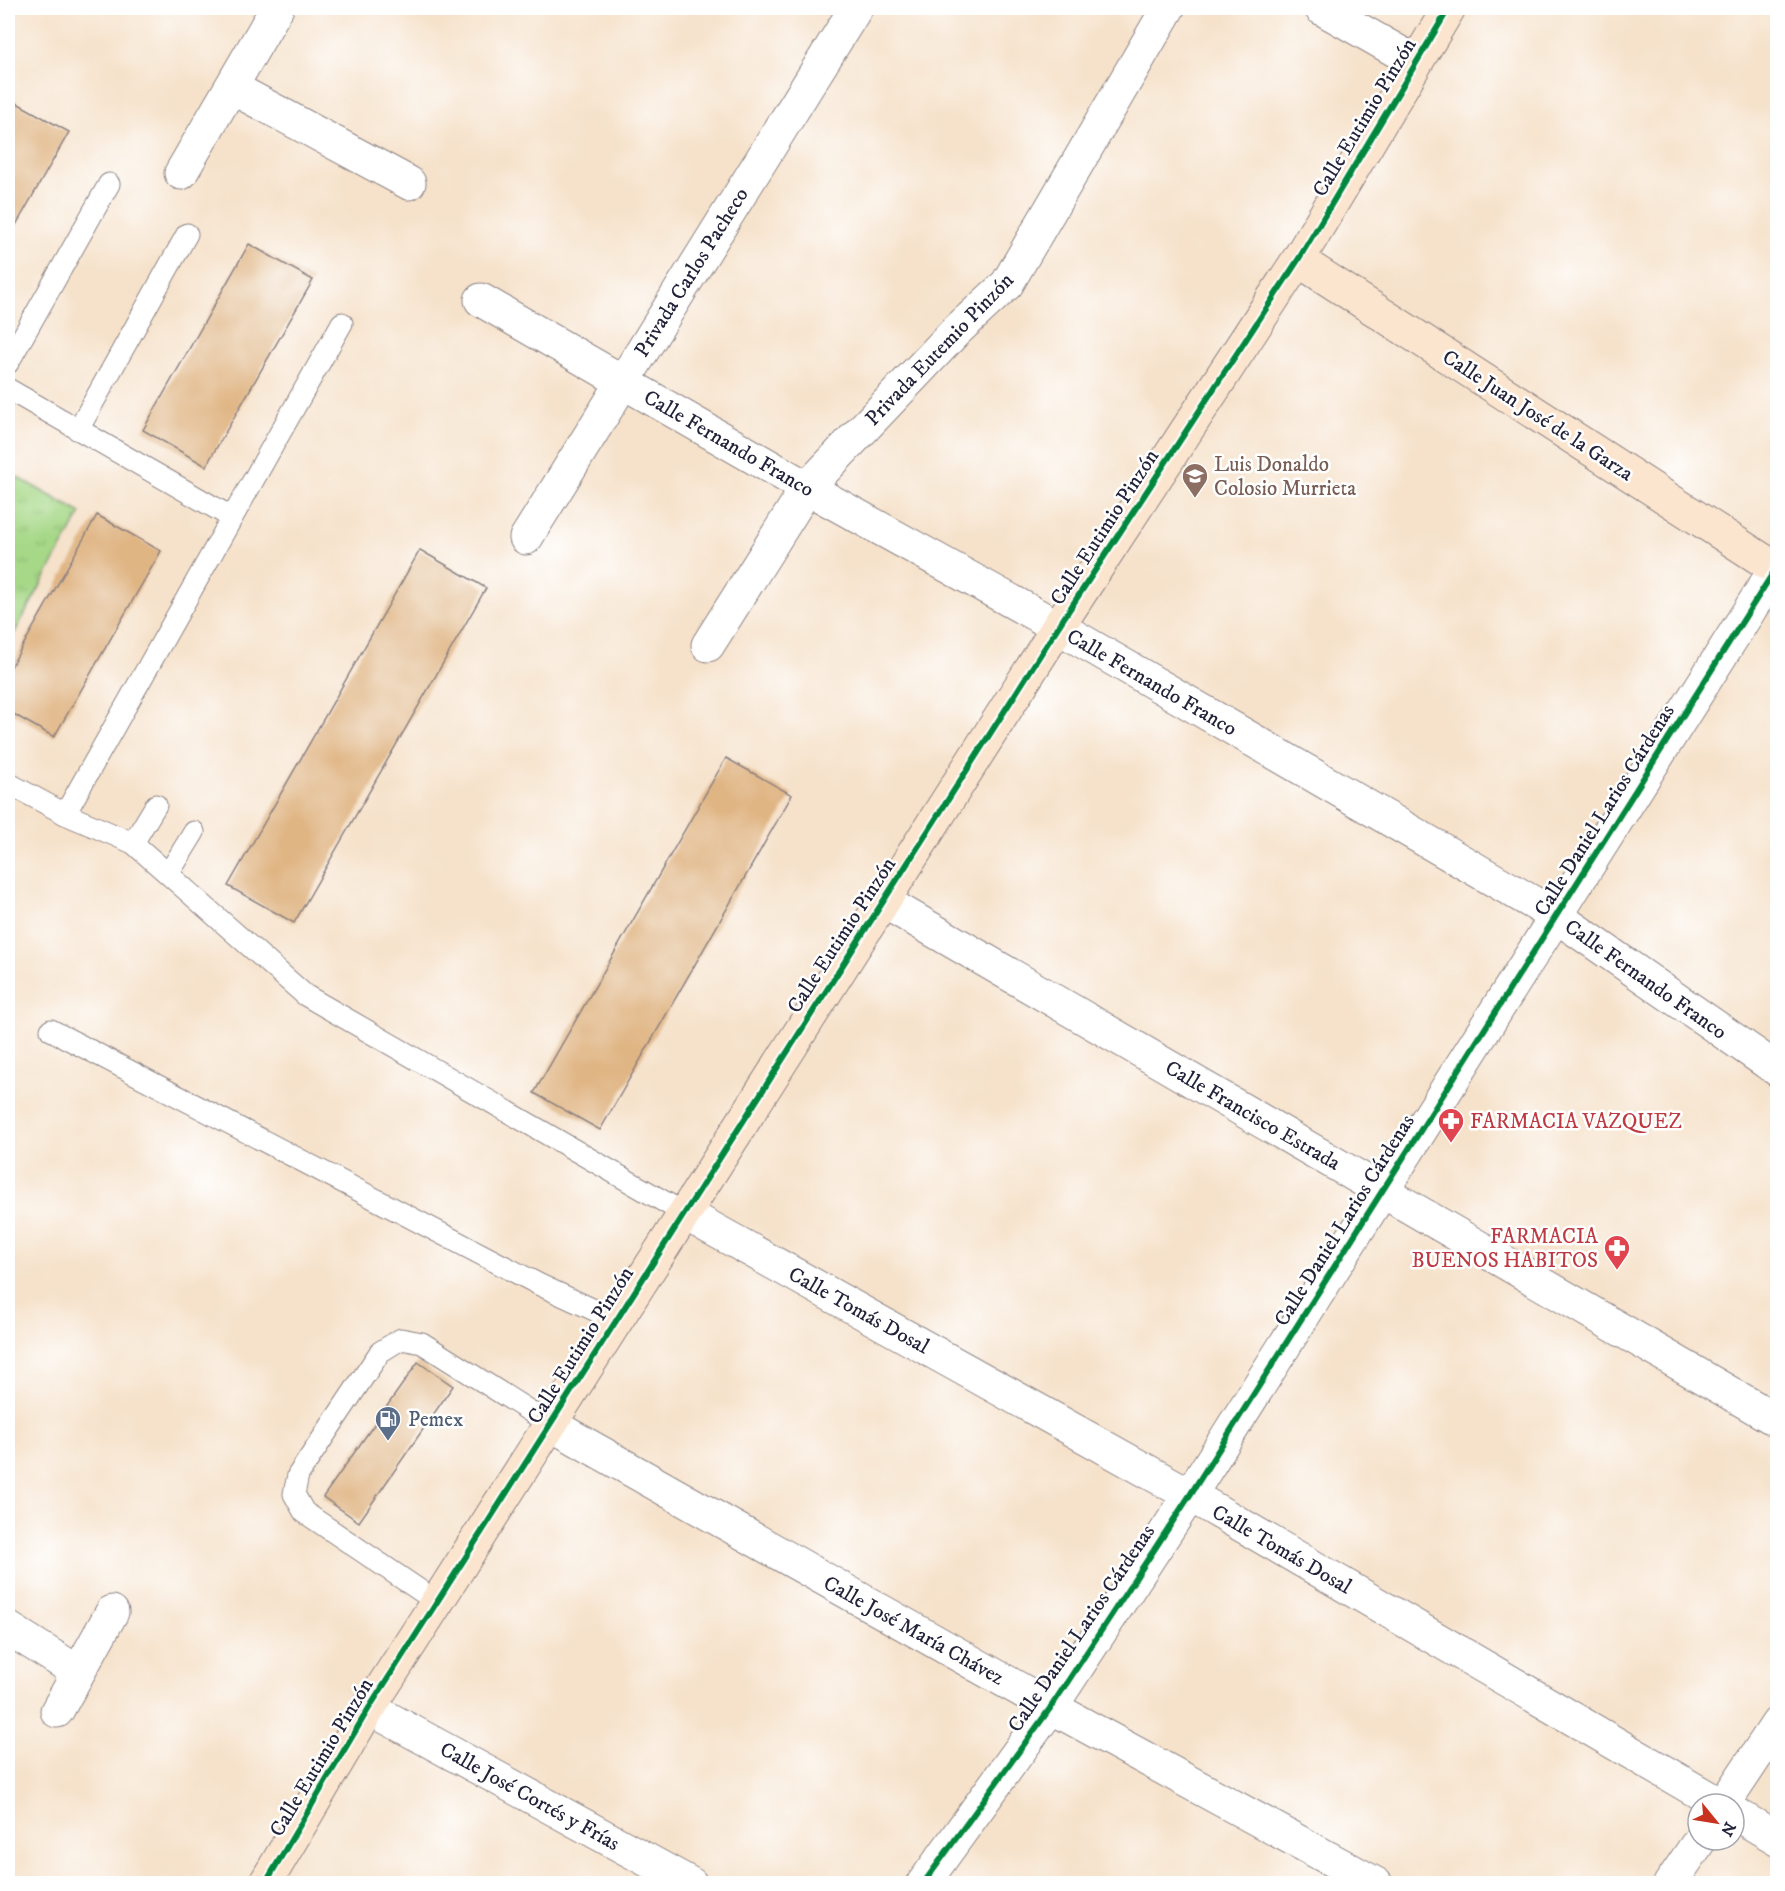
<svg xmlns="http://www.w3.org/2000/svg" width="1785" height="1891" viewBox="0 0 1785 1891" font-family="'IM FELL DW Pica',serif">
<style>
.park{fill:url(#park-tufts);stroke:#647d61;stroke-width:1.5}
.building{fill:#e0b584}
.lines{fill:none;stroke-linecap:round;stroke-linejoin:round}
.lane-casing{stroke:#8c8283;stroke-width:23}
.street-casing{stroke:#8c8283;stroke-width:35}
.secondary-casing{stroke:#8c8283;stroke-width:35}
.lane{stroke:#fff;stroke-width:21}
.street{stroke:#fff;stroke-width:33}
.secondary{stroke:#fbe5cf;stroke-width:33}
.cycleway-casing{stroke:#fff;stroke-width:10}
.cycleway{stroke:#00873e;stroke-width:6}
.labels{text-anchor:middle;stroke-width:5;stroke-linejoin:round;paint-order:stroke}
.street-label{font-size:21px;fill:#22223b;stroke:#fff}
.education-label{font-size:21px;fill:#785e54;stroke:#fff;text-anchor:start}
.health-label{font-size:21px;fill:#be3a42;stroke:#fff;text-anchor:start}
.service-label{font-size:21px;fill:#4e5e75;stroke:#fff;text-anchor:start}
</style>
<defs>
<pattern id="park-tufts" width="24" height="20" patternUnits="userSpaceOnUse" patternTransform="scale(1.5)"><rect width="24" height="20" fill="#a6d887"/><path d="M3 7l-1-3M5 7V3M7 7l1-3M15 17l-1-3M17 17v-4M19 17l1-3" fill="none" stroke="#8fb975"/></pattern>
</defs>
<rect width="100%" height="100%" fill="#fff"/>
<filter id="ink" filterUnits="userSpaceOnUse"><feTurbulence type="fractalNoise" baseFrequency=".0167" numOctaves="2"/><feDisplacementMap in="SourceGraphic" scale="12" xChannelSelector="R" yChannelSelector="G"/><feConvolveMatrix kernelMatrix="1 2 1 2 8 2 1 2 1" color-interpolation-filters="sRGB"/></filter>
<filter id="wash" filterUnits="userSpaceOnUse"><feTurbulence type="fractalNoise" baseFrequency=".008" numOctaves="4" result="noise"/><feDisplacementMap in="SourceGraphic" scale="24" xChannelSelector="R" yChannelSelector="G"/><feGaussianBlur stdDeviation="1.35" result="paint"/><feColorMatrix in="noise" values="0 0 0 0 0 0 0 0 0 0 0 0 0 0 0 0 0 1.4 0 .05"/><feComposite in="paint" operator="in"/></filter>
<g filter="url(#wash)">
<rect width="100%" height="100%" fill="#f6e2cb"/>
<!-- park -->
<path class="park" d="M8,472L81,513L8,644Z"/>
<g id="blocks">
<!-- building -->
<path class="building" d="M8,98L69,132L8,239Z
M249,244L313,280L206,466L143,430Z
M97,515L161,551L54,737L8,711V672Z
M420,550L486,588L294,923L228,886Z
M726,758L792,795L600,1130L534,1093Z
M418,1362L453,1386L359,1522L323,1497Z"/>
</g>
</g>
<g filter="url(#ink)">
<use href="#blocks" fill-opacity="0" stroke="#8c8283" stroke-width="1.5"/>
<g class="lines">
<!-- lane casing -->
<g class="lane-casing">
<path id="lane" d="M8,363L109,184
M8,389L231,517
M78,430L187,234
M8,783L65,814L133,843L305,995L684,1213
M65,814L342,323
M133,843L156,805
M169,873L194,832
M51,1030L540,1285L616,1320
M437,1602L304,1512L294,1494L298,1475L380,1352L401,1339L422,1343L550,1424"/>
</g>
<!-- street casing -->
<g class="street-casing">
<path id="street" d="M1321,8L1416,62
M231,87L409,183
M181,173L277,8
M481,300L807,488L1058,627L1556,916L1778,1070
M526,538L856,8
M708,645L807,488L955,332L1007,284L1168,8
M883,901L1778,1421
M684,1213L1190,1495L1719,1804
M550,1424L1051,1707L1376,1884
M8,1628L78,1672
M369,1708L691,1884
M57,1711L112,1612
M1724,1804L1778,1723
M1734,1813L1778,1839
M923,1884L1051,1707L1190,1495L1778,565
M1670,1884L1700,1840"/>
</g>
<!-- secondary casing -->
<g class="secondary-casing">
<path id="secondary" d="M1298,260L1778,570
M265,1884L369,1708L437,1602L1058,627L1298,260L1449,8"/>
</g>
<!-- lane -->
<use href="#lane" class="lane"/>
<!-- street -->
<use href="#street" class="street"/>
<!-- secondary -->
<use href="#secondary" class="secondary"/>
<!-- cycleway casing -->
<g class="cycleway-casing">
<path id="cycleway" d="M265,1884L369,1708L437,1602L1058,627L1298,260L1449,8
M923,1884L1051,1707L1190,1495L1778,565"/>
</g>
<!-- cycleway -->
<use href="#cycleway" class="cycleway"/>
</g>
</g>
<!-- icons -->
<defs>
<g id="school-pin" transform="scale(1.35)"><path d="M0 17L-7.5 6A9.5 9.5 0 1 1 7.5 6Z" fill="#8d6e63" stroke="#fff"/><path d="M0-5L7-2L0 1L-7-2ZM-4 1L0 2.5L4 1V4Q0 6-4 4Z" fill="#fff"/></g>
<g id="pharmacy-pin" transform="scale(1.35)"><path d="M0 17L-7.5 6A9.5 9.5 0 1 1 7.5 6Z" fill="#e0444e" stroke="#fff"/><path d="M-2-6h4v4h4v4h-4v4h-4v-4h-4v-4h4Z" fill="#fff"/></g>
<g id="fuel-pin" transform="scale(1.35)"><path d="M0 17L-7.5 6A9.5 9.5 0 1 1 7.5 6Z" fill="#5c6f8a" stroke="#fff"/><path d="M-5.5-6h7V0h2V4h1.3V-2.5L3-4.5l.8-.8L6-3V5H2.5V1h-1V6h-7ZM-4.2-4.7v3.2H.2V-4.7Z" fill="#fff"/></g>
</defs>
<g fill-rule="evenodd">
<use href="#school-pin" x="1195" y="476"/>
<use href="#pharmacy-pin" x="1451" y="1121"/>
<use href="#pharmacy-pin" x="1617" y="1248"/>
<use href="#fuel-pin" x="388" y="1419"/>
</g>
<g class="labels">
<!-- street labels -->
<g class="street-label">
<text transform="translate(1364 117) rotate(-59)" y="7">Calle Eutimio Pinzón</text>
<text transform="translate(691 272) rotate(-58)" y="7">Privada Carlos Pacheco</text>
<text transform="translate(939 349) rotate(-46)" y="7">Privada Eutemio Pinzón</text>
<text transform="translate(1538 415) rotate(33)" y="7">Calle Juan José de la Garza</text>
<text transform="translate(729 443) rotate(30)" y="7">Calle Fernando Franco</text>
<text transform="translate(1104 527) rotate(-57)" y="7">Calle Eutimio Pinzón</text>
<text transform="translate(1152 682) rotate(30)" y="7">Calle Fernando Franco</text>
<text transform="translate(1604 810) rotate(-58)" y="7">Calle Daniel Larios Cárdenas</text>
<text transform="translate(841 935) rotate(-57)" y="7">Calle Eutimio Pinzón</text>
<text transform="translate(1646 979) rotate(35)" y="7">Calle Fernando Franco</text>
<text transform="translate(1253 1115) rotate(30)" y="7">Calle Francisco Estrada</text>
<text transform="translate(1344 1220) rotate(-58)" y="7">Calle Daniel Larios Cárdenas</text>
<text transform="translate(859 1310) rotate(29)" y="7">Calle Tomás Dosal</text>
<text transform="translate(580 1345) rotate(-58)" y="7">Calle Eutimio Pinzón</text>
<text transform="translate(1282 1549) rotate(30)" y="7">Calle Tomás Dosal</text>
<text transform="translate(1081 1628) rotate(-56)" y="7">Calle Daniel Larios Cárdenas</text>
<text transform="translate(914 1630) rotate(29)" y="7">Calle José María Chávez</text>
<text transform="translate(321 1757) rotate(-59)" y="7">Calle Eutimio Pinzón</text>
<text transform="translate(530 1796) rotate(29)" y="7">Calle José Cortés y Frías</text>
</g>
<!-- education labels -->
<g class="education-label">
<text x="1214" y="471">Luis Donaldo<tspan x="1214" dy="24">Colosio Murrieta</tspan></text>
</g>
<!-- health labels -->
<g class="health-label">
<text x="1470" y="1128">FARMACIA VAZQUEZ</text>
<text x="1598" y="1243" text-anchor="end">FARMACIA<tspan x="1598" dy="24">BUENOS HABITOS</tspan></text>
</g>
<!-- service labels -->
<g class="service-label">
<text x="408" y="1426">Pemex</text>
</g>
</g>
<!-- margin -->
<rect width="1785" height="1891" fill="none" stroke="#fff" stroke-width="30"/>
<!-- north arrow -->
<g transform="translate(1716 1822) rotate(120)"><circle r="28" fill="#ffffff" stroke="#a7a7b1" stroke-width="1.5"/>
<path d="M0-4.5L10 22L0 15L-10 22Z" fill="#c8321e"/>
<text y="-9" font-size="16" font-weight="bold" text-anchor="middle" fill="#22223b">N</text>
</g>
</svg>
